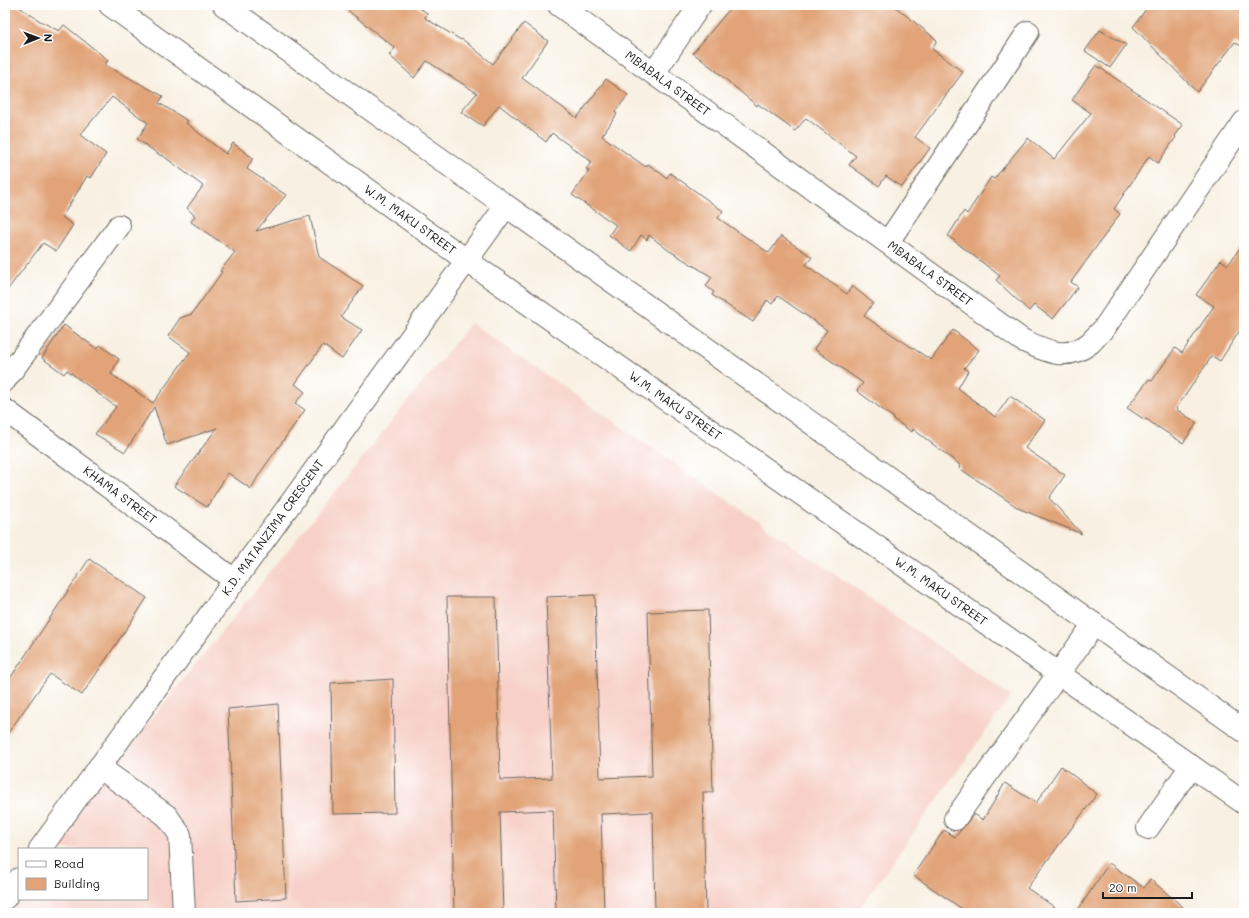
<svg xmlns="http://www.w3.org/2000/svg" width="1249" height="918" viewBox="0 0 1249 918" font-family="Mali,sans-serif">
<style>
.built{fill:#f7d1c9}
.building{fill:#e1a377}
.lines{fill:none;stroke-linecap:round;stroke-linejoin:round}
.minor-casing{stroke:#696661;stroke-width:24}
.minor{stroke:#fff;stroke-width:22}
.labels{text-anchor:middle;stroke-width:3.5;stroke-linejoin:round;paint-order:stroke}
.street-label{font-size:12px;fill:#1c1c1c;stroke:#fff}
</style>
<rect width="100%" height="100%" fill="#fff"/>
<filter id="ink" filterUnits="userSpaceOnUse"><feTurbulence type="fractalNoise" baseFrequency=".025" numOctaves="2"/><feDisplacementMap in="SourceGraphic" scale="8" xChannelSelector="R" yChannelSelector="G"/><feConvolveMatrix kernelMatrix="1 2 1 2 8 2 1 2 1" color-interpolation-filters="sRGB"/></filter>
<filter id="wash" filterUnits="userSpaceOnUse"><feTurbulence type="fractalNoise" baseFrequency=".012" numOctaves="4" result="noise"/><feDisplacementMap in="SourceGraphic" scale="16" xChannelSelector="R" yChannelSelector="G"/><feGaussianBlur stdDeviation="0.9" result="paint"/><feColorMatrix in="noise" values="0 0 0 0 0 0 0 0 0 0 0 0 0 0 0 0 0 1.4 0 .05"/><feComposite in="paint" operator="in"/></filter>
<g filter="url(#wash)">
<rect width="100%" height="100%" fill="#f8f0e2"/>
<!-- built -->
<path class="built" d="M471,323L1011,696L856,913H7L19,895V899H147V849H49L62,830Z"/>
<g id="blocks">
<!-- building -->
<path class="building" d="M5,5H16L40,21L59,31L64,25L108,60L105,65L163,96L159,103L188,121L186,123L226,154L233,143L253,158L247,169L286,195L256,231L310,216L319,257L363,286L341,317L362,330L342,359L323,345L295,384L305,392L295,403L305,410L260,473L251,489L228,473L207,507L174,486L217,428L167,445L154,407L125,452L95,434L116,407L67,370L64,374L42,358L64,325L97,349L100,345L119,359L111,374L153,403L190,352L168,336L180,318L192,314L222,272L220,271L235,252L191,222L195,216L187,208L203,186L162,155L161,156L137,139L148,123L112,97L80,135L106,154L91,178L87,176L62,217L73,225L56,251L43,243L5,293Z
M341,5H415L427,13L425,18L461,40L462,39L493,64L524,23L548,41L522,78L577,118L606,79L628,95L615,112L617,114L602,136L646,167L648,164L667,178L670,173L723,211L718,218L769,253L781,236L812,257L806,265L847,294L852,286L873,303L864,316L931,360L953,330L979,350L964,368L968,371L958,388L995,417L1010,396L1045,420L1025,448L1065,475L1049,498L1082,534L1020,509L959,468L960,465L913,429L912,432L893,419L894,418L857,391L863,383L814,349L827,330L778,296L772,304L767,300L753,322L712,295L714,292L706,286L712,277L668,250L649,235L647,240L641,235L631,251L609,235L616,225L572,195L589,171L586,169L592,162L552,133L546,142L499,105L483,126L461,112L477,93L427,61L414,78L389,55L395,48Z
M733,5H893L937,40L932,49L963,72L915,137L930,148L902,187L886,176L879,186L849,165L856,156L806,118L795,131L758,104L757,106L715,70L693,53Z
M1149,5H1244V48L1235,42L1197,92L1133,27Z
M1100,30L1126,45L1110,68L1085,51Z
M1096,65L1183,125L1175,136L1176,137L1158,163L1149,156L1114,209L1120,214L1071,282L1078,287L1053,319L1034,305L1029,311L996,280L1000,276L948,236L964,211L967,214L991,177L994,179L1028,138L1054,159L1091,113L1072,100Z
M1244,242V324L1220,361L1212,356L1176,409L1197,423L1183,443L1158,427V428L1148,420L1142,418L1127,408L1149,379L1152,381L1175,348L1182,353L1214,306L1196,295L1221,260L1228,265Z
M89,559L147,598L82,695L50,674L5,737V686Z
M595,595L600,778L652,776L648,612L708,610L713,792H703L706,913H655L653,812L601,814L604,913H556L553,810L500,812L503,913H454L447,597H496L500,780L552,778L546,597Z
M393,679L395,813L333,814L331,683Z
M278,704L286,898L236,901L228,709Z
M1061,766L1097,794L1027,888L1063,913H968L913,875L944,830L955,837L974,814L983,820L1005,783L1036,803Z
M1109,863L1144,888L1150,879L1190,913H1076Z"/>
</g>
</g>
<g filter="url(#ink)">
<use href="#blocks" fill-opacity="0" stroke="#696661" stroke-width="1"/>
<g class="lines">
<!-- minor casing -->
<g class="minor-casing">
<g id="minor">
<path id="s1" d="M110,5L466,260L1244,803"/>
<path d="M224,5L1244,731"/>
<path id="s2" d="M559,5L1022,340C1046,351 1066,362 1090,343C1094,339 1098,334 1103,330L1244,122"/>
<path d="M654,73L700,5"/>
<path d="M888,242L1028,32"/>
<path d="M5,380L119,226"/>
<path id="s3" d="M5,410L234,580"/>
<path d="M99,767L167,816L180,835L184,913"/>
<path d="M955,819L1094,624"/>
<path d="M1148,828L1191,766"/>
<path id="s4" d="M40,849L506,206"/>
<path d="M5,898L19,879"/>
</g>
</g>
<!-- minor -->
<use href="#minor" class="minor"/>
</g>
</g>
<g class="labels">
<!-- street labels -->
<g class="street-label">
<text dy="4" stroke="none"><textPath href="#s2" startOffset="134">MBABALA STREET</textPath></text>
<text dy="4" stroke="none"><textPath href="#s1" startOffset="369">W.M. MAKU STREET</textPath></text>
<text dy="4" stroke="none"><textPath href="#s2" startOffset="458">MBABALA STREET</textPath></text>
<text dy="4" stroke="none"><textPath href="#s1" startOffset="693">W.M. MAKU STREET</textPath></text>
<text dy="4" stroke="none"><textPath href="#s3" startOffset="143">KHAMA STREET</textPath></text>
<text dy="4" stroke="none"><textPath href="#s4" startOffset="397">K.D. MATANZIMA CRESCENT</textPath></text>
<text dy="4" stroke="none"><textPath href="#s1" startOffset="1017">W.M. MAKU STREET</textPath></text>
</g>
</g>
<!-- margin -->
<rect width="1249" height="918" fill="none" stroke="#fff" stroke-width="20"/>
<!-- legend -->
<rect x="18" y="848" width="130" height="52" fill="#ffffff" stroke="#a4a4a4"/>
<rect x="26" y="861" width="20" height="6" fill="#ffffff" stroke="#a4a4a4"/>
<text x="54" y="868" font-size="12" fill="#1c1c1c">Road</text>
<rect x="26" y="878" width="20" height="12" fill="#e1a377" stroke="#a4a4a4"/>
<text x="54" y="888" font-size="12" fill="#1c1c1c">Building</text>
<!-- north arrow -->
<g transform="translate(38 38) rotate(89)" stroke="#ffffff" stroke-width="3" paint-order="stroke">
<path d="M0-3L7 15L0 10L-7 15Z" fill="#1c1c1c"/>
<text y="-6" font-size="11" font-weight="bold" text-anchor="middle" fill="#1c1c1c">N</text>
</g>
<!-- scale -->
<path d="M1103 892v6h89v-6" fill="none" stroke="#1c1c1c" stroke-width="2"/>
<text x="1109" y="892" font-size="12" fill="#1c1c1c" stroke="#ffffff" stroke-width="3" paint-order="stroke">20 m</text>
</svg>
